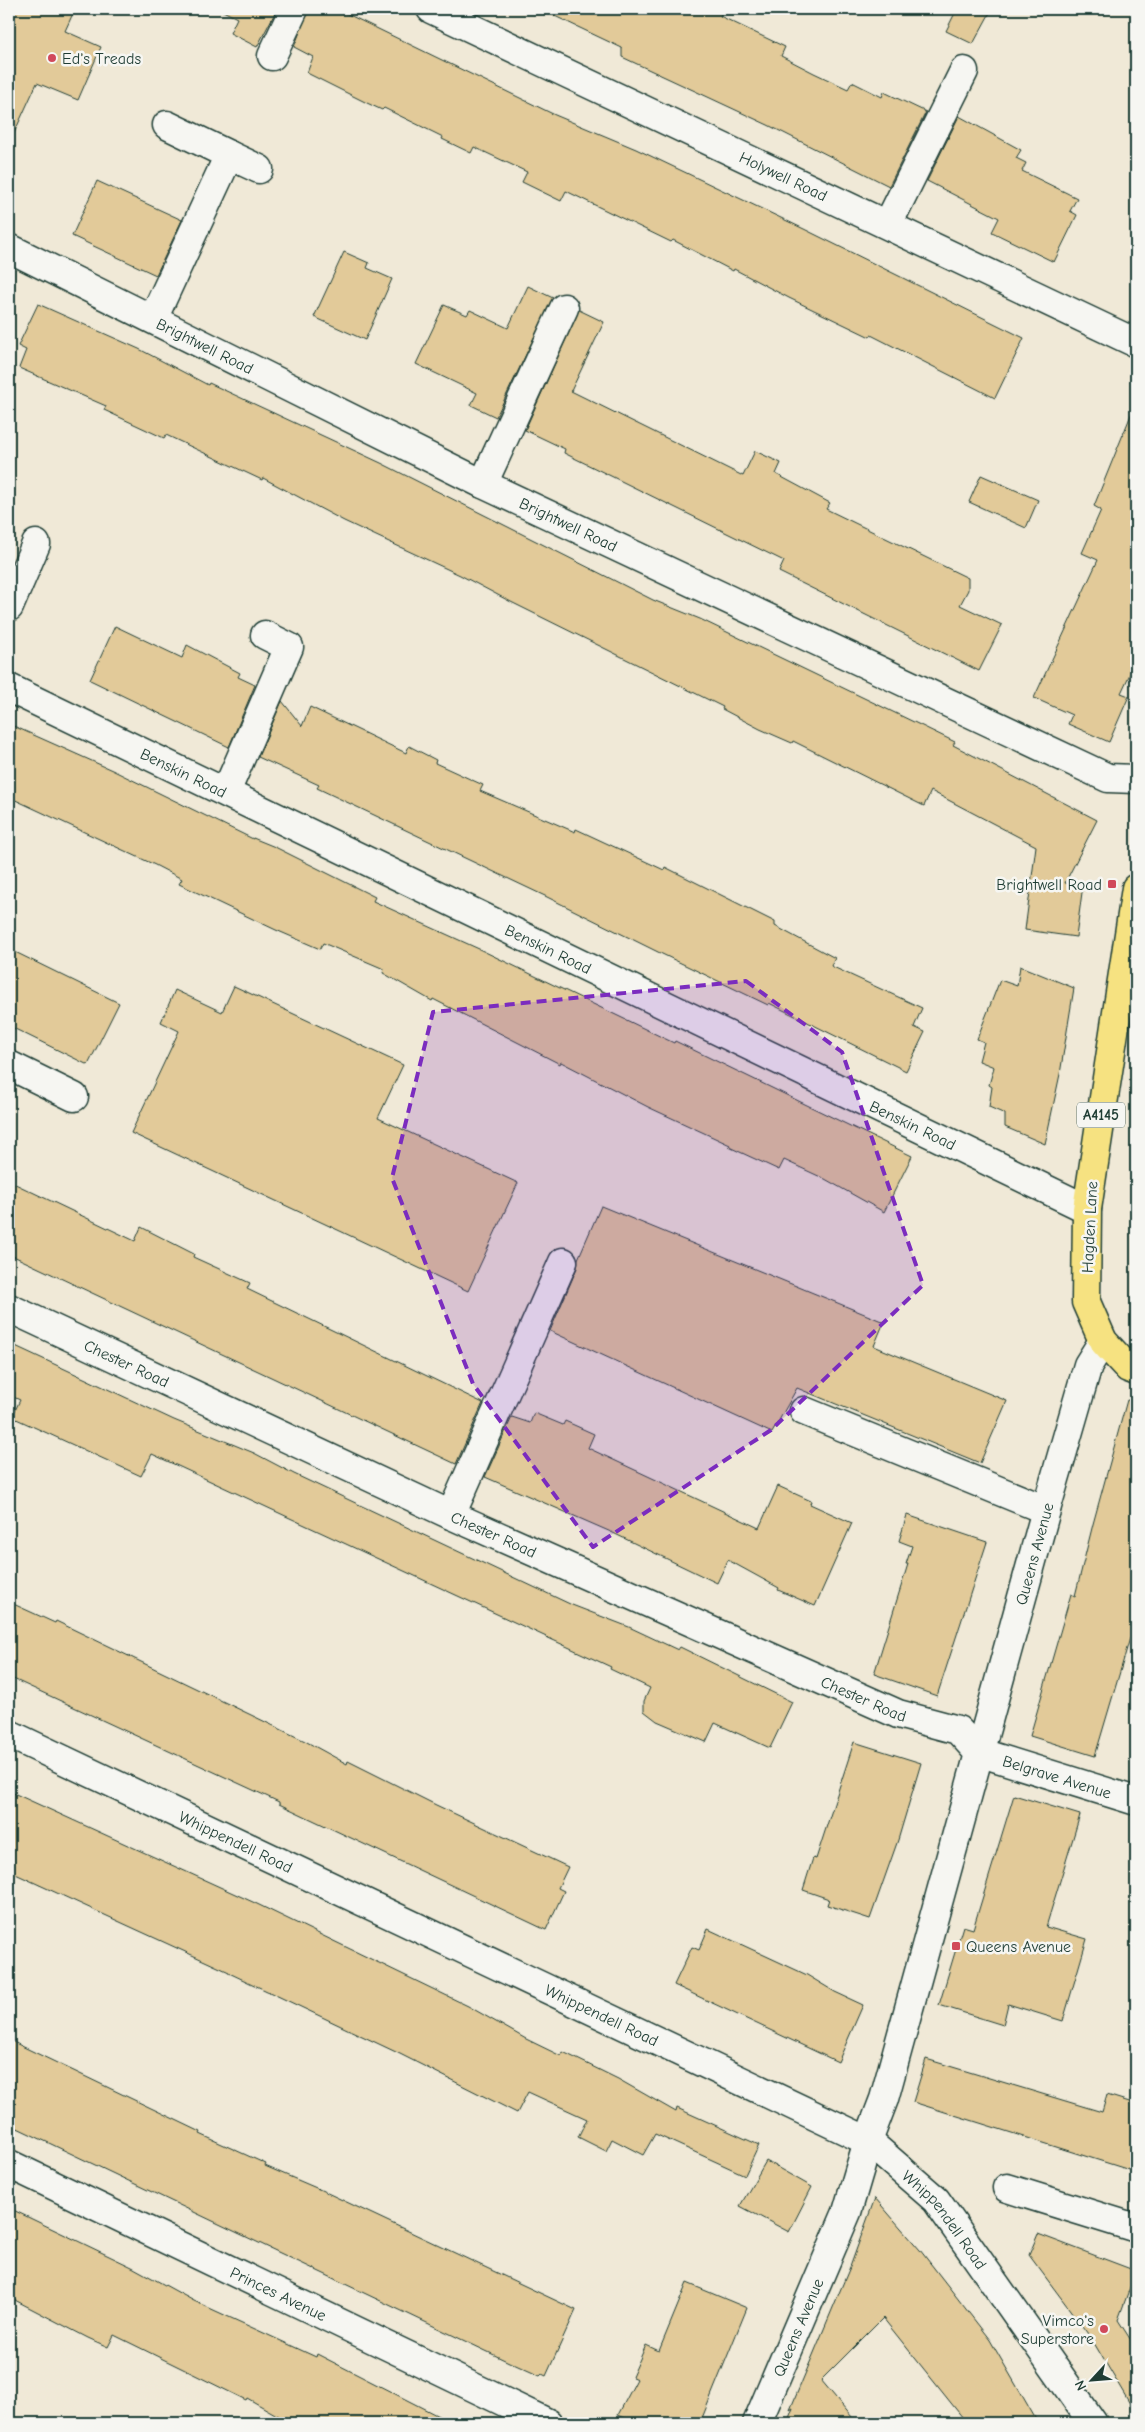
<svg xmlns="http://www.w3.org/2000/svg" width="1145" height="2432" viewBox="0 0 1145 2432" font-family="'Comic Neue',sans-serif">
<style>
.building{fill:#e2ca99;stroke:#1f3d34}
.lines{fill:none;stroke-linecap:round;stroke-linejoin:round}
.minor-casing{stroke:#1f3d34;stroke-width:31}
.major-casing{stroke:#1f3d34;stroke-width:31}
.minor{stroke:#f6f6f2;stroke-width:28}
.major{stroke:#f6e281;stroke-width:28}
.marked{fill:#7b2cbf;fill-opacity:0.2;stroke:#7b2cbf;stroke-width:4;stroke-dasharray:10 6;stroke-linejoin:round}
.poi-dot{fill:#d1495b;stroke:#f6f6f2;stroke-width:2}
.labels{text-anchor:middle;stroke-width:5;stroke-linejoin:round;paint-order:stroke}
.shield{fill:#f6f6f2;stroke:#60746d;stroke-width:1}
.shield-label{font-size:15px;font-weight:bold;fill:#1f3d34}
.poi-label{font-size:16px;fill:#1f3d34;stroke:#f6f6f2;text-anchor:start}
.street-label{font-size:16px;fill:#1f3d34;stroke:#f6f6f2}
</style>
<rect width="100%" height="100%" fill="#f0e9d7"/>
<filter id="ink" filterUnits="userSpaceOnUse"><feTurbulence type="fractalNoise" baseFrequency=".02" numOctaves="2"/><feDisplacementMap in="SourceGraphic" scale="10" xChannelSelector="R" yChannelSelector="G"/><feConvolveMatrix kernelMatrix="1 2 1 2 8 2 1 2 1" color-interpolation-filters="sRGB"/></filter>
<g filter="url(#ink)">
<!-- building -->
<path class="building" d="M9,9H75L65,31L101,47L78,100L37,83L9,144Z
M219,9H277L257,47L230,33L237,18Z
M309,9H337L555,115L636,149L804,229L1024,338L995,398L871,335L870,337L789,298L734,269L733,271L673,240L671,242L566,191L561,201L522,182L527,172L474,147L471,153L442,139L443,137L384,108L382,110L367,103L307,73L313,57L294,47Z
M540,9H724L720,16L785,47L781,56L814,73L848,89L852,82L882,97L884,92L926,112L889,186L768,125L622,57V48Z
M957,9H992L973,44L946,31Z
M959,116L1021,150L1016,158L1026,163L1022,171L1077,198L1070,211L1077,215L1054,262L992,232L999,218L927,181Z
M97,181L182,220L156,275L72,236Z
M344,252L369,263L367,268L392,279L365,340L314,317Z
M528,286L553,298L496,417L471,405L477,393L416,364L444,305L467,315L470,310L508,328Z
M38,304L139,349L208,385L209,383L381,463L653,600L700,619L920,725L955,742L953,745L1097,820L1065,883L1083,885L1076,937L1025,930L1036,846L931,791L924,806L793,741L792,743L760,729L722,709L723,707L511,602L460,575L344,521L263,478L262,480L166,435L164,438L104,410L106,406L19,368L26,350L18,346Z
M579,310L604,322L571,391L743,476L755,451L781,463L776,474L830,503L826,509L968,578V590L960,605L1002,625L979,671L779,572L784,561L564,453L565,449L525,430Z
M1135,405L1136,661L1121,693L1129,696L1109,742L1068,724L1072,715L1034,698L1098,560L1082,553L1101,510L1094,506Z
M981,475L1038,500L1026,528L969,502Z
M115,626L182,658L187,645L240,673L238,677L255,685L229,747L90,680Z
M282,701L302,726L310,707L406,753L409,746L436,760L435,763L483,785L480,791L575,832L576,829L664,870L665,867L775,922V926L835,958L831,966L922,1008L914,1027L925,1032L906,1071L769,1003L768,1005L660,953L545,896L317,788L319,785L258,757Z
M9,724L112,770L253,839V838L275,847L375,897L373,901L479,949L674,1043L675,1041L912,1156L884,1212L825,1179L784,1160L779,1170L729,1147L730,1145L648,1107L561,1062L560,1064L433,999L432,1001L383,973L384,969L323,943L320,949L276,930L179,884L182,879L155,865L9,797Z
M9,949L119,1003L88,1065L9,1026Z
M1020,966L1074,988L1060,1074L1045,1144L1005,1127V1114L989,1107L992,1087L989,1085L994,1067L979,1061L984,1042L977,1039L1000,980L1017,986Z
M234,986L403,1065L378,1118L518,1183L468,1291L131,1133L179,1031L161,1022L175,990L222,1012Z
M9,1181L135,1241L141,1227L194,1254L193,1257L250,1283L247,1289L483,1403L456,1464L9,1254Z
M601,1206L884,1322L874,1346L1007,1401L980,1463L797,1388L772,1433L550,1331L577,1268L578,1259Z
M9,1343L174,1420L254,1453L294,1474L572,1605L629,1627L678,1650L680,1647L792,1702L770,1748L715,1723L706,1742L657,1721L644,1711V1701L650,1688L610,1669L611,1667L152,1454L141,1476L12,1417L20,1400L9,1395Z
M1127,1400L1136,1401V1640L1130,1638L1095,1756L1030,1736L1071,1594L1075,1596L1093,1524Z
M534,1413L563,1425L565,1421L594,1434L588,1448L759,1528L778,1486L811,1501L810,1504L852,1523L815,1606L778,1590L779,1588L728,1560L717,1583L611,1532L485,1477L512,1417L530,1423Z
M907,1515L987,1542L937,1696L874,1674L908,1564H906L912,1546L899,1541Z
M9,1602L55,1623L56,1621L305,1741L347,1764L348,1761L436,1805L568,1867L558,1888L564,1891L546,1930L279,1804V1802L9,1677Z
M854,1742L921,1763L898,1840L870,1919L827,1905L829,1899L803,1890L813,1858L816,1859Z
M9,1791L255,1903L468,2006L526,2039L561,2056L563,2052L618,2079L676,2112L677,2108L759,2145L745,2175L655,2134L643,2155L612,2139L606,2151L578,2137L587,2119L528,2092L517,2113L398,2053L229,1973V1972L9,1871Z
M1014,1795L1080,1815L1046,1927L1087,1939L1063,2021L1008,2004L1003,2025L939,2005L963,1926L973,1929Z
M708,1929L807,1975L835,1992L863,2005L838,2062L674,1985L692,1947L699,1950Z
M9,2040L201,2132L200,2134L266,2164L265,2166L321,2190L576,2310L546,2376L542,2374L540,2376L509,2362L9,2124Z
M926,2059L1102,2112L1107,2095L1136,2104V2172L913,2102Z
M766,2161L812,2187L789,2232L740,2206Z
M875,2198L920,2250L990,2340L1038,2423H967L883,2318L821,2380L857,2423H787L793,2408L790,2410L850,2267Z
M9,2208L132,2267L194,2301L316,2357L317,2354L452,2423H291L247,2398L246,2400L114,2335L108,2347L88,2338L9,2297Z
M1038,2234L1136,2271L1118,2320L1136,2348V2414L1091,2338L1029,2255Z
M687,2283L747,2308L700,2423H637L618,2415L637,2379L632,2377L646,2345L659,2351Z"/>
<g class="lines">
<!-- minor casing -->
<g class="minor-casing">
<g id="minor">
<path id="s1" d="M431,9L1136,343"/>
<path d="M272,56L294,9"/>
<path d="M229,155L259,169"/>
<path d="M888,224L964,71"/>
<path id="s2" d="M9,248L483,484L1108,778L1136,779"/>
<path d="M153,319L229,155L167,125"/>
<path d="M483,484L564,308"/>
<path d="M9,607L36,544"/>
<path id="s3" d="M9,688L1087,1209"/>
<path d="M226,792L289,647L265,635"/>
<path d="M9,1065L74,1097"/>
<path id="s4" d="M9,1308L451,1515L898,1714L958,1730L978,1752L1136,1801"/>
<path d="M804,1411L1046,1510"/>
<path d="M451,1515L563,1262"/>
<path id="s5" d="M9,1734L868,2141L936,2200L1093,2423"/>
<path id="s6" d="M9,2164L548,2423"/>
<path d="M1007,2188L1136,2228"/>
<path id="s7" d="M757,2423L847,2212L868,2141L884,2099L1046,1510L1088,1365L1103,1341"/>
</g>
</g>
<!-- major casing -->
<g class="major-casing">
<path id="major" d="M1136,888L1087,1209L1086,1302L1103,1341L1128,1368L1136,1371"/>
</g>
<!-- minor -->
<use href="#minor" class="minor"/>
<!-- major -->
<use href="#major" class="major"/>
</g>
</g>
<!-- marked area -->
<path class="marked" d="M746,981L842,1052L923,1285L771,1430L593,1547L473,1384L392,1178L433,1012Z"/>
<!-- markers -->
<g class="poi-dot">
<circle cx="52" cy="58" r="5"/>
<rect x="1107" y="879" width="10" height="10" rx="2.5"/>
<rect x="951" y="1941" width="10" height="10" rx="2.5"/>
<circle cx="1104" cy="2329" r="5"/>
</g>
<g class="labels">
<!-- shield labels -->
<rect class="shield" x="1077" y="1102.5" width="48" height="25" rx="4"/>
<g class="shield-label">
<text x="1101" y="1120">A4145</text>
</g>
<!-- poi labels -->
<g class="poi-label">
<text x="62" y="64">Ed's Treads</text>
<text x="1102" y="890" text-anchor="end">Brightwell Road</text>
<text x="966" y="1952">Queens Avenue</text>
<text x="1094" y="2326" text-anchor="end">Vimco's<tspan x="1094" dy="18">Superstore</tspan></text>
</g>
<!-- street labels -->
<g class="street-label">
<text dy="6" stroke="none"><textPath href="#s1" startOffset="390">Holywell Road</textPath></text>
<text dy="6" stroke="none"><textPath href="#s2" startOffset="219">Brightwell Road</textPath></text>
<text dy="6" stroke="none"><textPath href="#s2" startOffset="624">Brightwell Road</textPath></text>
<text dy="6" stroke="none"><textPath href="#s3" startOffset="194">Benskin Road</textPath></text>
<text dy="6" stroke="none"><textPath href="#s3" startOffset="599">Benskin Road</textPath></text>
<text dy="6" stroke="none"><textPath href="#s3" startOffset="1004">Benskin Road</textPath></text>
<text transform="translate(1089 1227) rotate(-87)" y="6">Hagden Lane</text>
<text dy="6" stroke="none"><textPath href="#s4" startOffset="130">Chester Road</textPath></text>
<text dy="6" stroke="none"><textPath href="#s4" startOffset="535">Chester Road</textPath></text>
<text dy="6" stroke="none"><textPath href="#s7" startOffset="914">Queens Avenue</textPath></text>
<text dy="6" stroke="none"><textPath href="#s4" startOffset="940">Chester Road</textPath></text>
<text dy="6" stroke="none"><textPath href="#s4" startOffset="1152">Belgrave Avenue</textPath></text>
<text dy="6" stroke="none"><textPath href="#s5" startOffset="251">Whippendell Road</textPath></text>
<text dy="6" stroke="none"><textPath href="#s5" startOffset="656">Whippendell Road</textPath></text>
<text dy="6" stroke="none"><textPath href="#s5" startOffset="1061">Whippendell Road</textPath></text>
<text dy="6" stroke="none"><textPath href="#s6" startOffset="299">Princes Avenue</textPath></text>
<text dy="6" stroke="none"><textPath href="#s7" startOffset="104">Queens Avenue</textPath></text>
</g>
</g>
<!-- margin -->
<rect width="1145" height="2432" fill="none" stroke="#f6f6f2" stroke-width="30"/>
<rect x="15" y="15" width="1115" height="2402" fill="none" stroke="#1f3d34" stroke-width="2" filter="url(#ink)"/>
<!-- north arrow -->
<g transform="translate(1092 2380) rotate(244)" stroke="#f6f6f2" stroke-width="4" paint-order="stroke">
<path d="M0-4L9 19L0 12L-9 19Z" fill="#1f3d34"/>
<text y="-8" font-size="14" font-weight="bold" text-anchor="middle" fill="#1f3d34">N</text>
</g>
</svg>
